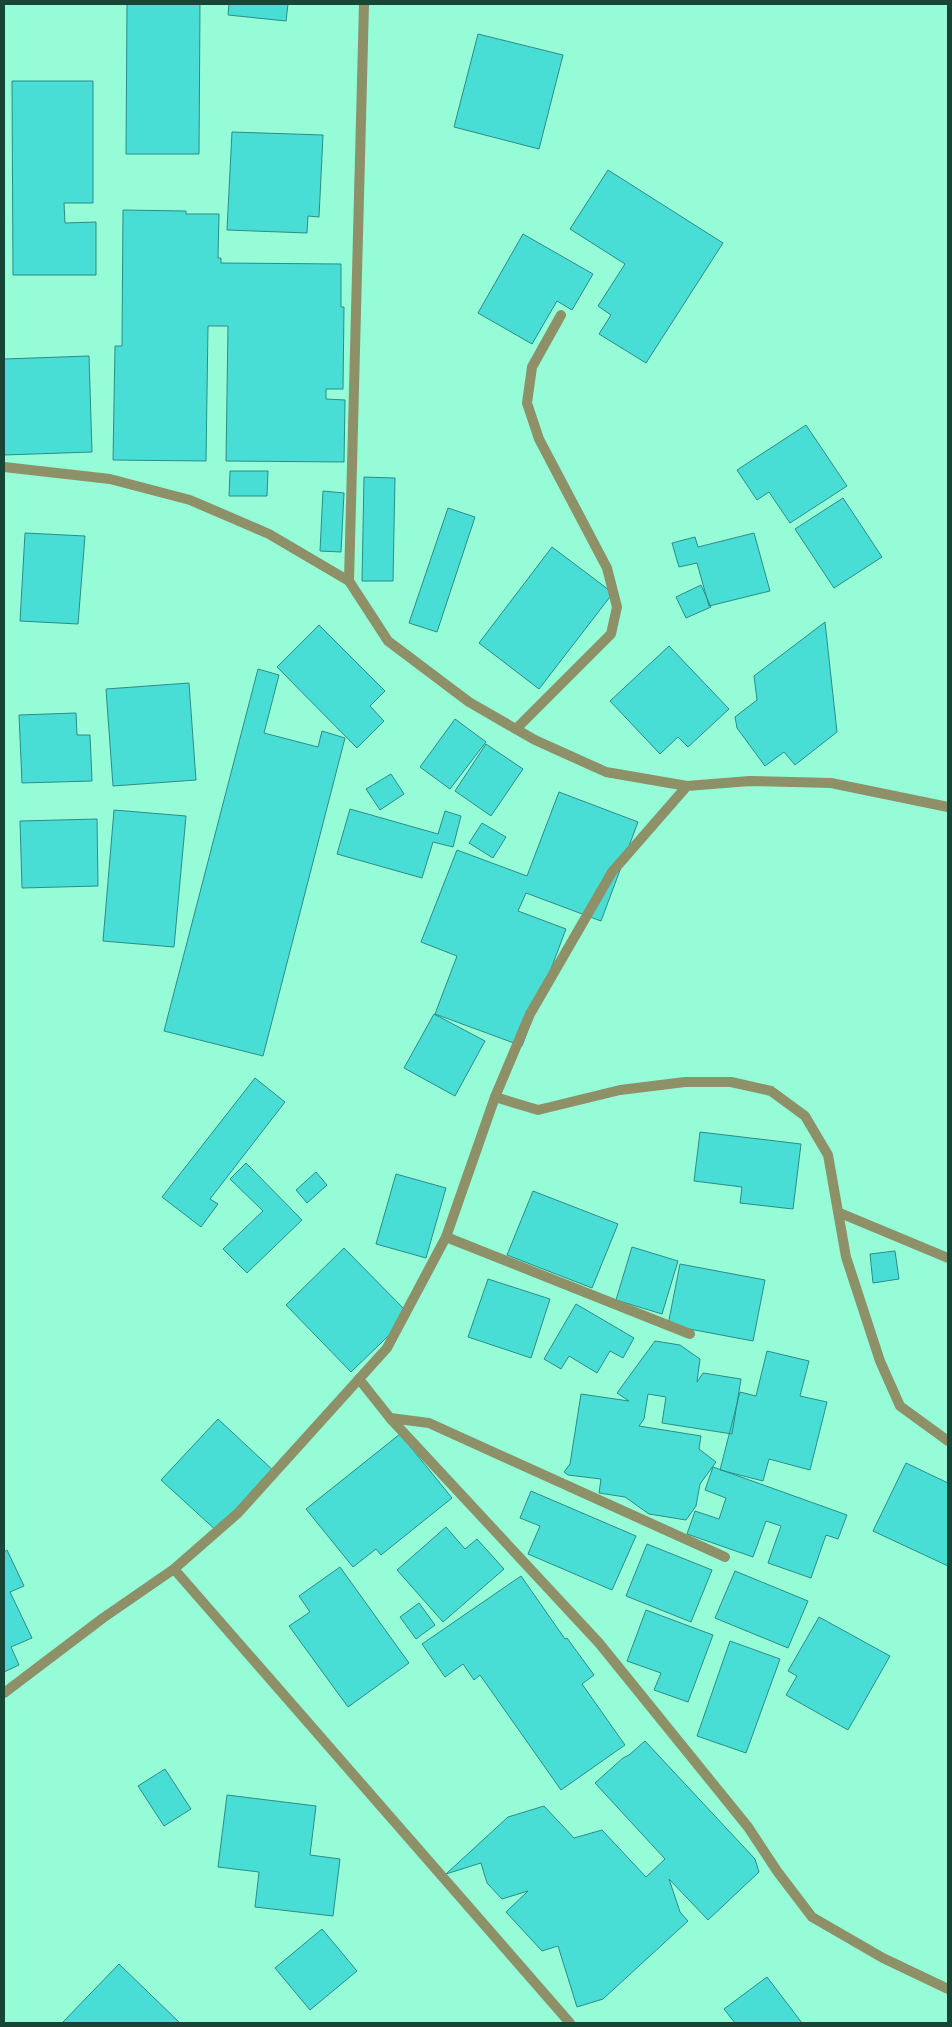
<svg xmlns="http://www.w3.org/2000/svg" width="952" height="2027" viewBox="0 0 952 2027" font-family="Montserrat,sans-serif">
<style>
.building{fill:#48ded6;stroke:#2d8c87}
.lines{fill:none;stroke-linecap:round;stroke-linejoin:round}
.minor{stroke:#8e9068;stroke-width:10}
.tertiary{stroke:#8e9068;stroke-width:10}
</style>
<rect width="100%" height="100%" fill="#96fcd8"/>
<!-- building -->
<path class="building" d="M127,4H200L199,154H126Z
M229,4H288L286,21L228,15Z
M478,34L563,55L539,149L454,127Z
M12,81H93V203H64L65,223L96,222V275H13Z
M232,132L323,135L319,217L308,216L307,233L227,230Z
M608,170L723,243L646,363L599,334L611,315L598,306L625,264L570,229Z
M123,210L186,211V214H219L218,258H221V263L341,264V307H344L343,389H326V399L345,400L344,462L226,461L228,326H208L206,461L113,460L115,346H122Z
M523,234L593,274L572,310L557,301L532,344L478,313Z
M89,356L92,452L4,455V359Z
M806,425L847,486L790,523L769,492L757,500L737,470Z
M230,471H268L267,496H229Z
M364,477L395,478L393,581H362Z
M323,491L344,493L341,552L320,551Z
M843,498L882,557L834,588L795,529Z
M448,508L475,517L437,632L409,623Z
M25,533L85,536L78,624L20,621Z
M754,533L770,591L709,606L697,563L679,567L672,543L695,537L698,547Z
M552,547L613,593L539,689L479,643Z
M701,585L711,607L686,618L676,597Z
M825,622L837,732L795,765L784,752L765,766L737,728L735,717L757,700L754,676Z
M319,625L385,691L370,706L384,721L357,748L277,667Z
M669,646L729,709L688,747L678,737L660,754L610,701Z
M258,669L279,675L264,733L318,747L322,731L345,738L263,1056L164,1031Z
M189,683L196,780L113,786L106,689Z
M76,713L77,735H90L92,781L22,783L19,715Z
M455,719L486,742L450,789L420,767Z
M486,744L523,769L491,816L455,791Z
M391,774L404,794L380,810L366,789Z
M559,792L638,822L601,921L526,893L518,911L566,929L522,1046L435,1014L457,956L421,942L457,850L527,876Z
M350,809L438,834L445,811L461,816L453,847L433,842L422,878L337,854Z
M114,810L186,816L174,947L103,941Z
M97,819L98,886L22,888L20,821Z
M482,823L506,837L493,858L469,843Z
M434,1014L485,1041L455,1096L404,1068Z
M255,1078L285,1102L210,1199L218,1204L201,1227L162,1197Z
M700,1132L801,1144L793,1209L740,1203L742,1187L694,1181Z
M246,1163L302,1220L247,1273L223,1249L263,1211L230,1179Z
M316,1172L327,1185L307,1203L296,1190Z
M396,1174L446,1188L426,1258L376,1244Z
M533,1191L618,1224L592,1288L507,1255Z
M632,1247L678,1261L662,1314L616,1300Z
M344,1248L410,1315L351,1372L286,1305Z
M895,1251L899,1279L873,1283L870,1254Z
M680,1264L765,1280L753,1341L668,1325Z
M488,1279L550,1299L531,1358L468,1337Z
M576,1304L634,1338L623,1358L610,1351L597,1373L569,1356L561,1369L544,1359Z
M655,1341L680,1345L700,1359L697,1382L703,1373L741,1379L732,1434L662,1423L666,1397L648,1394L644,1419L639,1426L701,1436L699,1449L716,1462L700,1484L696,1506L686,1520L649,1514L625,1497L599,1493L601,1479L568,1475L564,1472L570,1464L581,1394L629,1401L617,1393Z
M767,1351L809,1361L800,1396L827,1402L810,1470L769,1459L763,1481L720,1470L740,1392L756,1396Z
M218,1419L276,1473L219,1533L161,1480Z
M400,1434L452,1498L381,1555L376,1549L353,1567L306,1509Z
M906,1463L948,1483V1566L873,1531Z
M713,1467L847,1515L838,1539L826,1535L811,1578L768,1563L781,1526L766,1521L753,1557L687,1534L695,1511L719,1519L726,1498L705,1490Z
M531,1491L636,1536L612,1590L528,1554L540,1526L520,1518Z
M446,1527L465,1549L477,1539L504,1569L443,1622L397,1570Z
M647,1544L712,1570L691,1622L626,1596Z
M7,1550L24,1586L10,1592L32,1638L11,1647L19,1665L4,1672V1552Z
M340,1567L409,1663L348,1707L289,1626L310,1612L299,1596Z
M735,1571L808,1601L788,1648L715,1618Z
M521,1576L565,1639L567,1638L594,1675L582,1684L625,1745L561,1790L480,1675L474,1680L463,1664L445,1677L422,1644Z
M419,1603L435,1625L416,1639L400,1617Z
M646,1610L713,1635L688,1702L654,1690L661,1673L627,1661Z
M819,1617L890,1656L848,1730L786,1695L797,1676L788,1671Z
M730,1641L780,1659L746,1753L697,1736Z
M645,1741L755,1859L759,1872L708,1920L669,1879L680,1912L688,1921L603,1999L577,2007L558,1946L542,1951L506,1912L528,1891L502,1899L487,1883L481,1863L446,1874L508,1817L544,1806L574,1838L602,1830L646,1877L665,1859L595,1783L623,1758L629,1755Z
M165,1769L191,1809L164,1826L138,1786Z
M227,1795L316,1806L310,1855L340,1859L333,1916L255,1907L259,1872L218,1867Z
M322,1929L357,1971L310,2010L275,1968Z
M119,1964L180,2023H62Z
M767,1977L802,2023H735L724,2009Z"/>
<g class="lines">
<!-- minor -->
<path class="minor" d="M349,581L364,4
M516,729L611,634L617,607L607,568L539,439L527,403L532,367L561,315
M495,1097L538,1110L620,1090L685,1082H731L771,1091L805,1116L828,1155L846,1257L880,1361L900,1406L948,1441
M840,1213L948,1258
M446,1237L690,1334
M359,1379L390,1418L599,1643L748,1827L777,1871L812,1917L883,1958L948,1989
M390,1418L429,1423L725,1557
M174,1569L570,2023"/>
<!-- tertiary -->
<path class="tertiary" d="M4,467L110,479L190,500L269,534L349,581L388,641L469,702L535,740L606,772L687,786L750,781L831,783L948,807
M4,1693L103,1618L174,1569L238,1513L387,1348L446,1237L495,1097L530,1014L612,872L687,786"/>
</g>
<!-- border -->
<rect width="952" height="2027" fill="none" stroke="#194537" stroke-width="10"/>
</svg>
